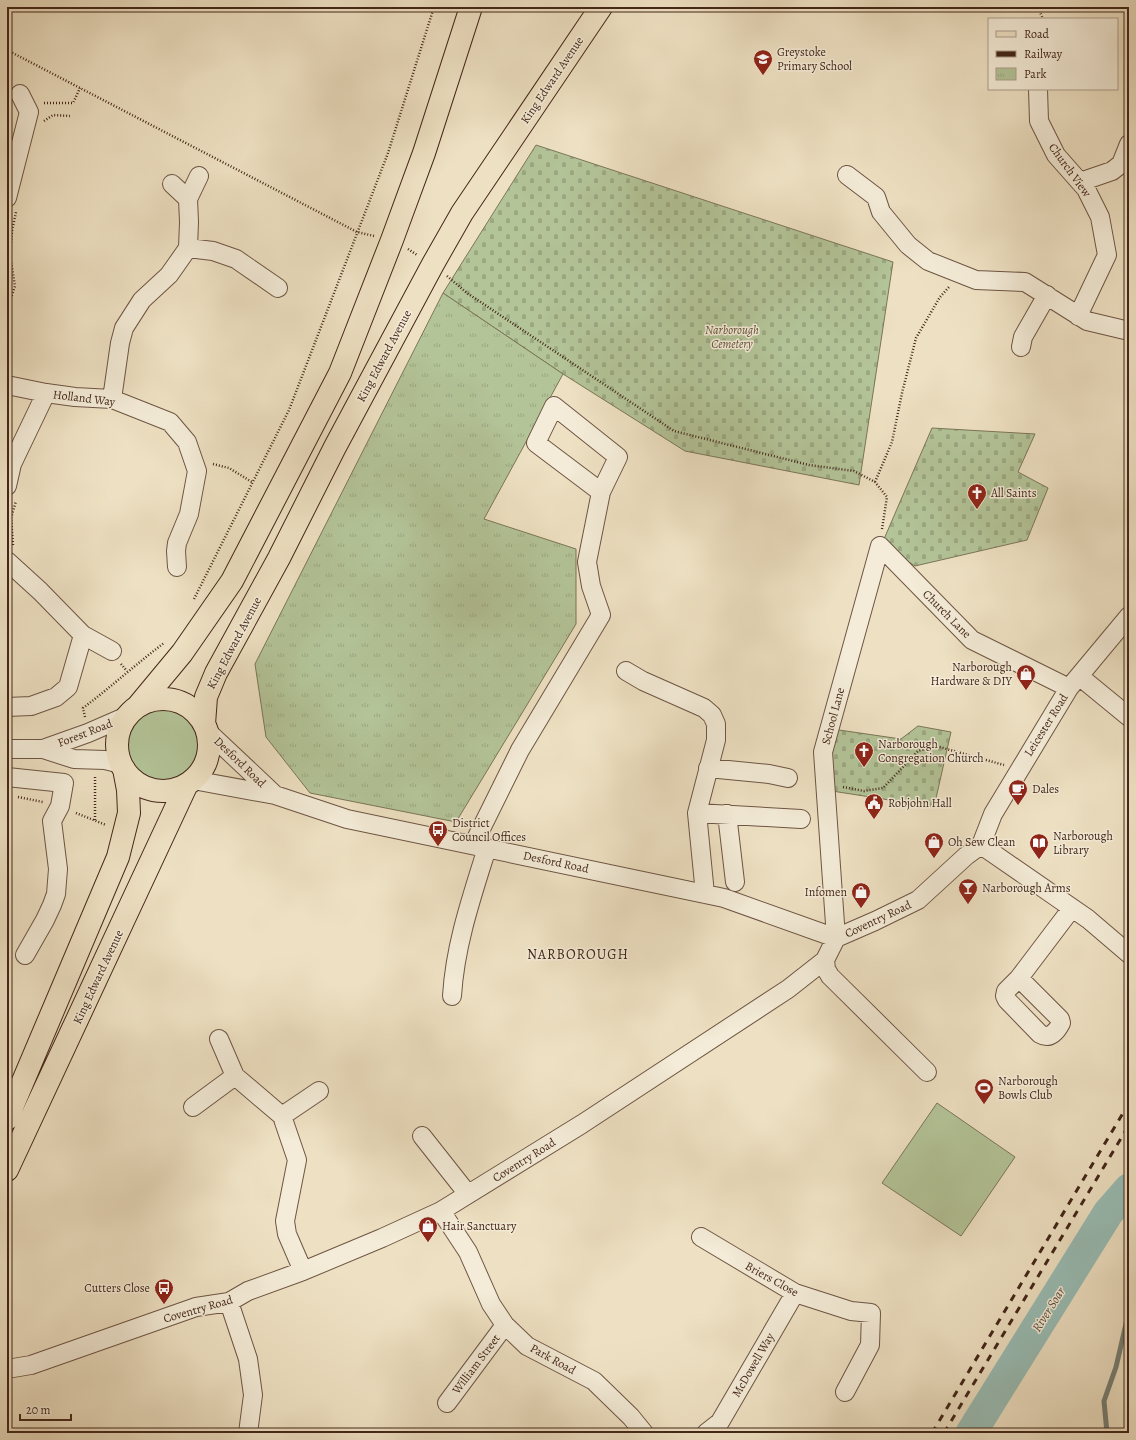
<svg xmlns="http://www.w3.org/2000/svg" width="1136" height="1440" viewBox="0 0 1136 1440" font-family="Alegreya,serif">
<style>
.grass{fill:#b3c498;stroke:#7b7558}
.cemetery{fill:url(#cemetery-stones);stroke:#7b7558}
.park{fill:url(#park-tufts);stroke:#7b7558}
.lines{fill:none;stroke-linecap:round;stroke-linejoin:round}
.stream{stroke:#778177;stroke-width:5}
.river{stroke:#99bdb5;stroke-width:31}
.minor-casing{stroke:#6e5544;stroke-width:20}
.major-casing{stroke:#432619;stroke-width:24}
.path{stroke:#432619;stroke-width:2.5;stroke-dasharray:1 2;stroke-linecap:butt}
.minor{stroke:#f4ecd8;stroke-width:18}
.major{stroke:#eee1c3;stroke-width:22}
.rail{stroke:#432619;stroke-width:3;stroke-dasharray:7 7;stroke-linecap:butt}
.labels{text-anchor:middle;stroke-width:3;stroke-linejoin:round;paint-order:stroke}
.poi-label{font-size:12px;fill:#432619;stroke:#f4ecd8;text-anchor:start}
.street-label{font-size:12px;fill:#432619;stroke:#f4ecd8}
.park-label{font-size:12px;font-style:italic;fill:#5f4e39;stroke:#f4ecd8}
.water-label{font-size:13px;font-style:italic;fill:#584c40;stroke:#f4ecd8}
.quarter-label{font-size:14px;letter-spacing:1px;fill:#432619;stroke:#f4ecd8}
</style>
<defs>
<pattern id="cemetery-stones" width="16" height="16" patternUnits="userSpaceOnUse"><rect width="16" height="16" fill="#b3c498"/><path d="M2 7V4a2 2 0 0 1 4 0v3zM10 15v-3a2 2 0 0 1 4 0v3z" fill="#9ba882"/></pattern>
<pattern id="park-tufts" width="24" height="20" patternUnits="userSpaceOnUse"><rect width="24" height="20" fill="#b3c498"/><path d="M3 7l-1-3M5 7V3M7 7l1-3M15 17l-1-3M17 17v-4M19 17l1-3" fill="none" stroke="#9ba882"/></pattern>
</defs>
<rect width="100%" height="100%" fill="#eee1c3"/>
<filter id="stains"><feTurbulence type="fractalNoise" baseFrequency=".005" numOctaves="4"/><feColorMatrix values="0 0 0 0 .2 0 0 0 0 .09 0 0 0 0 .02 0 0 0 .5 -.17"/></filter>
<radialGradient id="worn" r=".72"><stop offset=".6" stop-color="#630" stop-opacity="0"/><stop offset="1" stop-color="#630" stop-opacity=".3"/></radialGradient>
<!-- grass -->
<path class="grass" d="M126 744a36 36 0 1 1 72 0a36 36 0 1 1-72 0Z
M937,1103L1015,1157L961,1236L882,1183Z"/>
<!-- cemetery -->
<path class="cemetery" d="M536,145L893,262L859,485L685,451L563,374L443,293Z
M932,428L1035,434L1018,472L1048,488L1027,540L915,566L890,550L884,539Z
M918,726L951,732L934,807L832,791V729L901,739Z"/>
<!-- park -->
<path class="park" d="M443,293L563,374L484,519L576,549V624L456,822L310,793L266,737L255,664Z"/>
<g class="lines">
<!-- stream -->
<path class="stream" d="M1107,1433L1104,1401L1116,1367L1129,1311"/>
<!-- river -->
<path class="river" d="M971,1433L1108,1213L1129,1189"/>
<!-- minor casing -->
<g class="minor-casing">
<path id="minor" d="M1038,89L1039,121L1056,155L1086,189L1100,217L1107,255L1078,316
M847,175L876,197L881,212L908,245L928,261L976,280L1025,282L1087,321L1129,331
M1080,182L1112,171L1121,164L1129,144
M172,184L188,199
M7,198L29,112L20,94
M188,248L213,251L236,259L278,288
M1021,347L1023,337L1047,295
M7,385L46,393L75,397L112,399L170,422L187,442L197,471L189,514L177,543L176,551L177,567
M112,399L120,343L124,328L142,300L169,275L188,248L189,222L188,199L199,176
M7,486L12,464L46,393
M880,546L972,640L1069,688
M7,561L40,591L83,635L112,651
M626,671L643,681L704,708L712,715L716,724V740L697,813L705,894
M1079,676L1129,717
M7,707L31,706L56,697L68,687L83,635
M206,730L275,795
M7,749H43L74,759L105,760L121,764
M43,749L88,733L127,716
M708,768L769,774L788,778
M7,777L64,783L60,806L52,821L58,869L56,894L52,905L45,920L25,955
M193,780L275,795L347,819L724,898L836,938
M697,813L801,819
M727,814L735,882
M473,845L520,750L601,615L591,586L587,562L601,492L618,457L554,406L536,443L601,492
M981,845L993,814L1069,688L1129,616
M981,845L1088,919L1129,954
M836,938L823,752L880,546
M825,960L826,969L830,976L927,1072
M1019,978L1060,1019L1061,1023C1057,1031 1050,1040 1040,1034L1007,1000L1005,996L1006,991L1019,978L1072,908
M452,996C455,945 472,896 487,848
M219,1039L235,1076
M193,1107L235,1076L282,1116L297,1160L285,1221L287,1234L303,1271
M282,1116L319,1091
M422,1136L467,1193
M441,1211L468,1252L491,1304L505,1325L527,1346L594,1381L631,1417L644,1433
M701,1237L795,1293L851,1311L871,1313L870,1345L845,1392
M229,1302L248,1359L253,1395L248,1433
M7,1369L31,1365L196,1307L229,1302L248,1291L303,1271L382,1238L441,1211L582,1124L788,989L825,960L836,938L875,921L918,900L966,856L981,845
M447,1403L505,1325
M706,1433L720,1422L795,1293"/>
</g>
<!-- major casing -->
<g class="major-casing">
<path id="major" d="M117 745a46 46 0 1 1 92 0a46 46 0 1 1-92 0Z
M138,706L182,653L232,581L340,373L392,240L424,153L471,7
M204,724L206,697L216,673L279,558L335,447L433,264L462,213L601,7
M7,1119L118,857L129,813L128,790L124,769
M7,1170L187,784"/>
</g>
<!-- path -->
<path class="path" d="M1019,7L1039,10L1043,19
M7,50L357,232L374,236
M44,103H73L80,88
M44,121L53,115L70,116
M408,249L417,255
M447,276L467,293L674,431L809,465L854,471L875,482L887,497L882,529
M7,310L15,286L10,256L12,231L16,212
M213,464L229,468L252,482
M875,482L892,442L902,393L916,338L940,297L949,287
M13,545L11,518L16,501
M194,599L289,410L388,153L434,7
M121,664L127,671
M85,717L83,708C111,687 136,664 164,643
M95,777V821
M843,787L864,791L883,788L918,751L936,746L1004,765
M18,797L43,802
M76,813L106,825"/>
<!-- minor -->
<use href="#minor" class="minor"/>
<!-- major -->
<use href="#major" class="major"/>
<!-- rail -->
<path class="rail" d="M932,1433L1129,1103
M944,1433L1129,1125"/>
</g>
<!-- icons -->
<defs>
<g id="school-pin" transform="scale(1)"><path d="M0 17L-7.5 6A9.5 9.5 0 1 1 7.5 6Z" fill="#8f2418" stroke="#f4ecd8"/><path d="M0-5L7-2L0 1L-7-2ZM-4 1L0 2.5L4 1V4Q0 6-4 4Z" fill="#fff"/></g>
<g id="church-pin" transform="scale(1)"><path d="M0 17L-7.5 6A9.5 9.5 0 1 1 7.5 6Z" fill="#8f2418" stroke="#f4ecd8"/><path d="M-1.2-6h2.4v3.5h3.3v2.4h-3.3V6h-2.4V-.1h-3.3v-2.4h3.3Z" fill="#fff"/></g>
<g id="shop-pin" transform="scale(1)"><path d="M0 17L-7.5 6A9.5 9.5 0 1 1 7.5 6Z" fill="#8f2418" stroke="#f4ecd8"/><path d="M-5-2.5h2.3a2.7 3.5 0 0 1 5.4 0H5L5.5 6h-11ZM-1.5-2.5h3a1.5 2.3 0 0 0-3 0Z" fill="#fff"/></g>
<g id="cafe-pin" transform="scale(1)"><path d="M0 17L-7.5 6A9.5 9.5 0 1 1 7.5 6Z" fill="#8f2418" stroke="#f4ecd8"/><path d="M-5.5-4.5H6V0H3Q3 3.5 0 3.5H-2.5Q-5.5 3.5-5.5 0ZM3-3.2v2h1.7v-2ZM-6 4.5H4V6H-6Z" fill="#fff"/></g>
<g id="civic-pin" transform="scale(1)"><path d="M0 17L-7.5 6A9.5 9.5 0 1 1 7.5 6Z" fill="#8f2418" stroke="#f4ecd8"/><path d="M-.6-6.5H3V-4.5H.6V-3L4-1V1h2V6H-6V1h2V-1L-.6-3ZM-1.2 2.5V6h2.4V2.5Z" fill="#fff"/></g>
<g id="bus-pin" transform="scale(1)"><path d="M0 17L-7.5 6A9.5 9.5 0 1 1 7.5 6Z" fill="#8f2418" stroke="#f4ecd8"/><path d="M-5-6H5V4H4V6H2V4H-2V6H-4V4H-5ZM-3.5-4V0h7V-4ZM-3.5 1.2v1.5H-2V1.2ZM2 1.2v1.5H3.5V1.2Z" fill="#fff"/></g>
<g id="library-pin" transform="scale(1)"><path d="M0 17L-7.5 6A9.5 9.5 0 1 1 7.5 6Z" fill="#8f2418" stroke="#f4ecd8"/><path d="M-6-4Q-3-5.5-.7-3.5V5Q-3 3-6 4ZM6-4Q3-5.5 .7-3.5V5Q3 3 6 4Z" fill="#fff"/></g>
<g id="bar-pin" transform="scale(1)"><path d="M0 17L-7.5 6A9.5 9.5 0 1 1 7.5 6Z" fill="#8f2418" stroke="#f4ecd8"/><path d="M-6-5H6L.8 .8V4.5H3.5V6h-7V4.5H-.8V.8Z" fill="#fff"/></g>
<g id="stadium-pin" transform="scale(1)"><path d="M0 17L-7.5 6A9.5 9.5 0 1 1 7.5 6Z" fill="#8f2418" stroke="#f4ecd8"/><path d="M0-5a6.5 5 0 1 0 0 10a6.5 5 0 1 0 0-10ZM-3.5-1.8h7v3.6h-7Z" fill="#fff"/></g>
</defs>
<g fill-rule="evenodd">
<use href="#school-pin" x="763" y="59"/>
<use href="#church-pin" x="977" y="493"/>
<use href="#shop-pin" x="1026" y="674"/>
<use href="#church-pin" x="864" y="751"/>
<use href="#cafe-pin" x="1018" y="789"/>
<use href="#civic-pin" x="874" y="803"/>
<use href="#bus-pin" x="438" y="830"/>
<use href="#shop-pin" x="934" y="842"/>
<use href="#library-pin" x="1039" y="843"/>
<use href="#bar-pin" x="968" y="888"/>
<use href="#shop-pin" x="861" y="892"/>
<use href="#stadium-pin" x="984" y="1088"/>
<use href="#shop-pin" x="428" y="1226"/>
<use href="#bus-pin" x="164" y="1288"/>
</g>
<g class="labels">
<!-- poi labels -->
<g class="poi-label">
<text x="777" y="56">Greystoke<tspan x="777" dy="14">Primary School</tspan></text>
<text x="991" y="497">All Saints</text>
<text x="1012" y="671" text-anchor="end">Narborough<tspan x="1012" dy="14">Hardware &amp; DIY</tspan></text>
<text x="878" y="748">Narborough<tspan x="878" dy="14">Congregation Church</tspan></text>
<text x="1032" y="793">Dales</text>
<text x="888" y="807">Robjohn Hall</text>
<text x="452" y="827">District<tspan x="452" dy="14">Council Offices</tspan></text>
<text x="1053" y="840">Narborough<tspan x="1053" dy="14">Library</tspan></text>
<text x="948" y="846">Oh Sew Clean</text>
<text x="982" y="892">Narborough Arms</text>
<text x="847" y="896" text-anchor="end">Infomen</text>
<text x="998" y="1085">Narborough<tspan x="998" dy="14">Bowls Club</tspan></text>
<text x="442" y="1230">Hair Sanctuary</text>
<text x="150" y="1292" text-anchor="end">Cutters Close</text>
</g>
<!-- street labels -->
<g class="street-label">
<text transform="translate(552 80) rotate(-56)" y="4">King Edward Avenue</text>
<text transform="translate(1070 170) rotate(54)" y="4">Church View</text>
<text transform="translate(384 356) rotate(-62)" y="4">King Edward Avenue</text>
<text transform="translate(84 398) rotate(7)" y="4">Holland Way</text>
<text transform="translate(947 614) rotate(45)" y="4">Church Lane</text>
<text transform="translate(234 643) rotate(-62)" y="4">King Edward Avenue</text>
<text transform="translate(833 716) rotate(-75)" y="4">School Lane</text>
<text transform="translate(1046 725) rotate(-58)" y="4">Leicester Road</text>
<text transform="translate(85 733) rotate(-21)" y="4">Forest Road</text>
<text transform="translate(240 762) rotate(44)" y="4">Desford Road</text>
<text transform="translate(556 862) rotate(12)" y="4">Desford Road</text>
<text transform="translate(878 919) rotate(-25)" y="4">Coventry Road</text>
<text transform="translate(98 977) rotate(-65)" y="4">King Edward Avenue</text>
<text transform="translate(524 1160) rotate(-32)" y="4">Coventry Road</text>
<text transform="translate(772 1279) rotate(29)" y="4">Briers Close</text>
<text transform="translate(198 1309) rotate(-16)" y="4">Coventry Road</text>
<text transform="translate(553 1359) rotate(29)" y="4">Park Road</text>
<text transform="translate(476 1364) rotate(-53)" y="4">William Street</text>
<text transform="translate(753 1365) rotate(-60)" y="4">McDowell Way</text>
</g>
<!-- park labels -->
<g class="park-label">
<text x="732" y="334">Narborough<tspan x="732" dy="14">Cemetery</tspan></text>
</g>
<!-- water labels -->
<g class="water-label">
<text transform="translate(1048 1309) rotate(-58)" y="5">River Soar</text>
</g>
<!-- quarter labels -->
<g class="quarter-label">
<text x="578" y="959">NARBOROUGH</text>
</g>
</g>
<!-- margin -->
<rect width="1136" height="1440" fill="none" stroke="#eee1c3" stroke-width="24"/>
<rect x="8" y="8" width="1120" height="1424" fill="none" stroke="#432619" stroke-width="2"/>
<rect x="12" y="12" width="1112" height="1416" fill="none" stroke="#432619"/>
<!-- legend -->
<rect x="988" y="18" width="130" height="72" fill="#f4ecd8" stroke="#ad9d8c"/>
<rect x="996" y="31" width="20" height="6" fill="#eee1c3" stroke="#ad9d8c"/>
<text x="1024" y="38" font-size="12" fill="#432619">Road</text>
<rect x="996" y="51" width="20" height="6" fill="#432619" stroke="#ad9d8c"/>
<text x="1024" y="58" font-size="12" fill="#432619">Railway</text>
<rect x="996" y="68" width="20" height="12" fill="url(#park-tufts)" stroke="#ad9d8c"/>
<text x="1024" y="78" font-size="12" fill="#432619">Park</text>
<!-- scale -->
<path d="M20 1414v6h51v-6" fill="none" stroke="#432619" stroke-width="2"/>
<text x="26" y="1414" font-size="12" fill="#432619" stroke="#f4ecd8" stroke-width="3" paint-order="stroke">20 m</text>
<rect width="100%" height="100%" filter="url(#stains)"/>
<rect width="100%" height="100%" fill="url(#worn)"/>
</svg>
